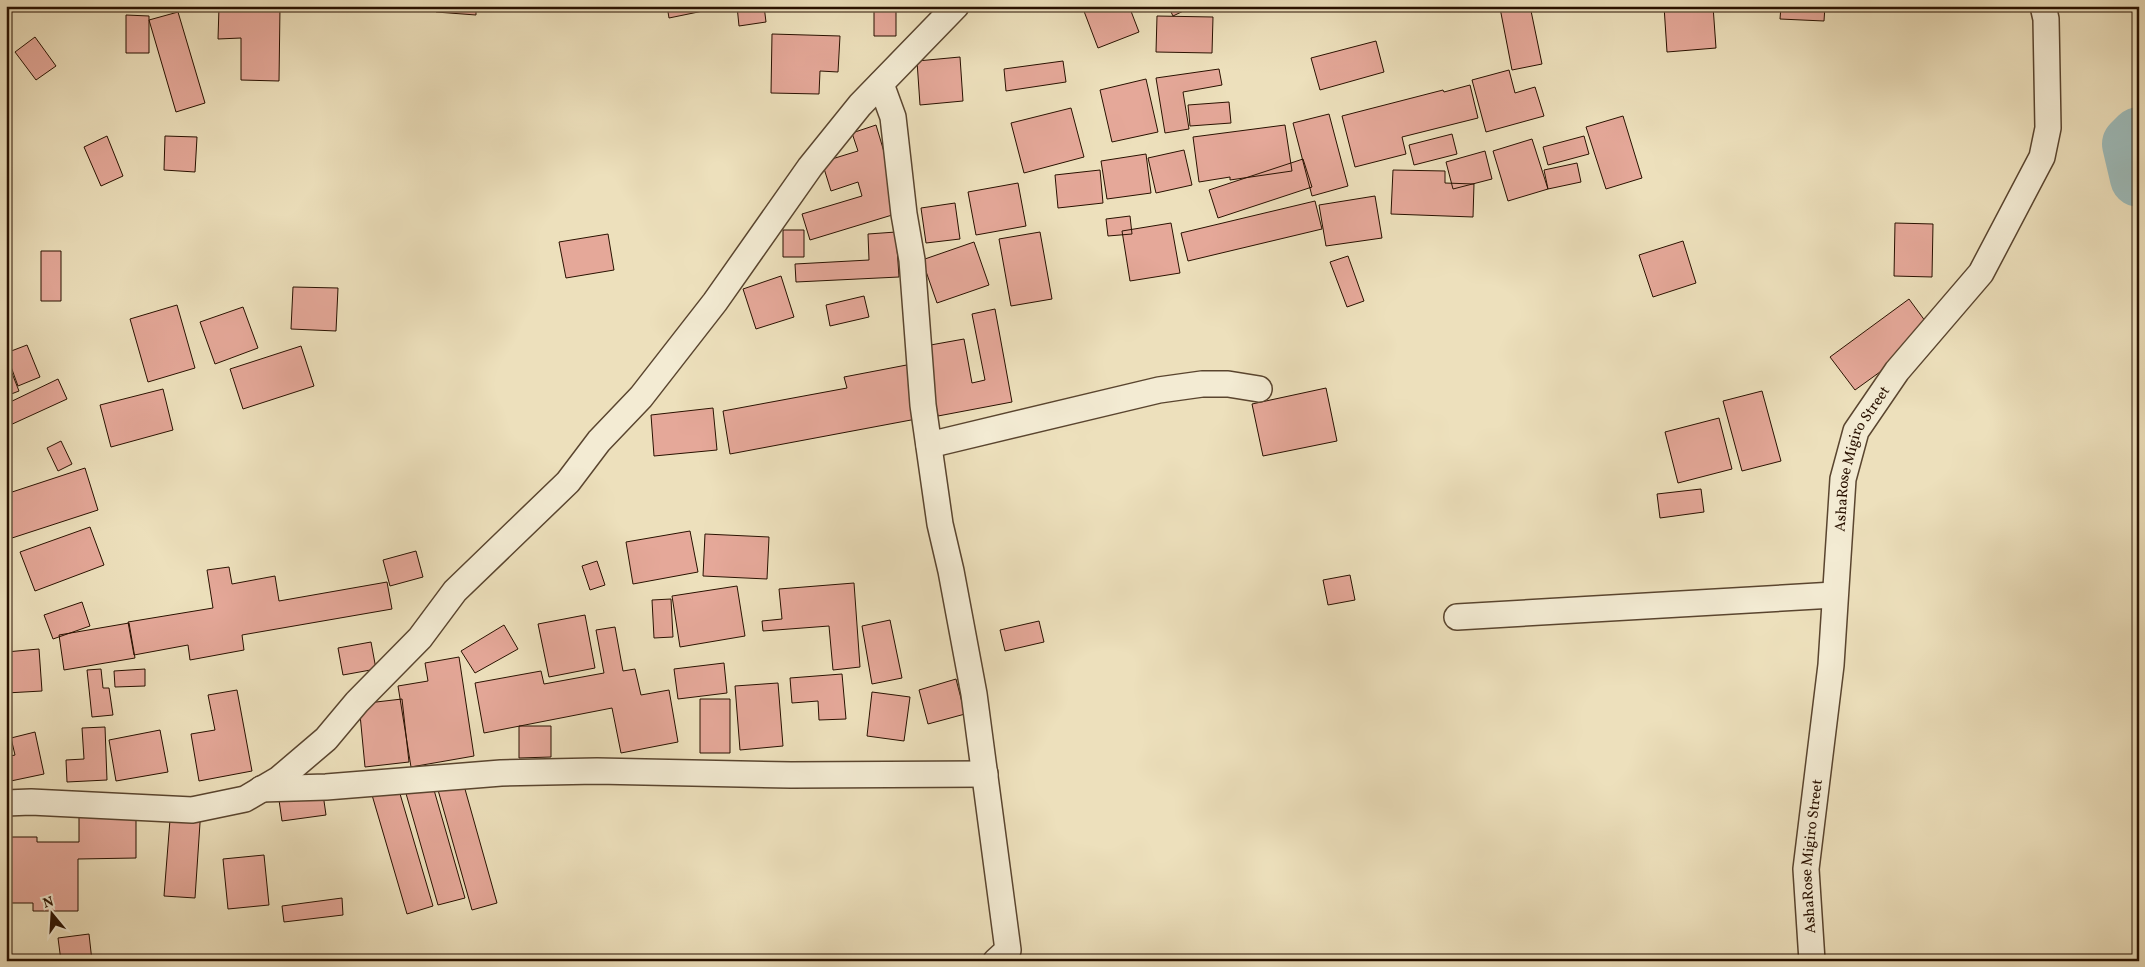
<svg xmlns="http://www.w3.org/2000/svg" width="2145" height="967" viewBox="0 0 2145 967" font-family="Vollkorn,serif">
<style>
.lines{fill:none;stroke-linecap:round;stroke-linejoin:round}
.river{stroke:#9dbbba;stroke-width:58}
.building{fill:#e5a899;stroke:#291100}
.street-casing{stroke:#5a452f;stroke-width:28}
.street{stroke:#f3ebd3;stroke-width:25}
.labels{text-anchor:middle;stroke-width:4;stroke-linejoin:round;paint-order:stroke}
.street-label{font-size:15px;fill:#291100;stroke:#f3ebd3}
</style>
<rect width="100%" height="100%" fill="#ede0bc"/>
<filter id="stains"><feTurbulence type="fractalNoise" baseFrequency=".004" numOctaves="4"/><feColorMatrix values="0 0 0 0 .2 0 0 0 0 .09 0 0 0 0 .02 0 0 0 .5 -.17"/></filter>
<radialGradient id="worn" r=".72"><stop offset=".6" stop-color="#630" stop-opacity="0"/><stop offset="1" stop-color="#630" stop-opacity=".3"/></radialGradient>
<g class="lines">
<!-- river -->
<path class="river" d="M2139,136L2131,144L2139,178"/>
</g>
<!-- building -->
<path class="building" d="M437,6H476V15L436,12Z
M667,6H707L708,10L669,18Z
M737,6H764L766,22L739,26Z
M874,6H896V36H874Z
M1082,6H1129L1139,32L1098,48Z
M1168,6H1194L1173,16Z
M1278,6H1301V8Z
M1322,6H1346V8L1323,9Z
M1508,6H1530L1542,64L1512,70L1500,8Z
M1664,6H1713L1716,48L1667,52Z
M1781,6H1825L1824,21L1780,19Z
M219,7H280L279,81L241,80V38L218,39Z
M178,12L205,103L176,112L149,20Z
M126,15L149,16V53H126Z
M1157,16L1213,17L1212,53L1156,52Z
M772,34L840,36L838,72L820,71L819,94L771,93Z
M35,37L56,66L36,80L15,52Z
M1376,41L1384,72L1320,90L1311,58Z
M960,57L963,101L920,105L917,61Z
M1063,61L1066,82L1006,91L1004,69Z
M1219,69L1222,85L1183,92L1189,129L1165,133L1156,78Z
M1509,70L1515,93L1535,87L1544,116L1486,132L1472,80Z
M1146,79L1158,132L1112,142L1100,90Z
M1470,85L1478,118L1402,137L1406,154L1355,167L1342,116L1443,90L1444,92Z
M1229,102L1231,123L1190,126L1188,105Z
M1071,108L1084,157L1024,173L1011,123Z
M1329,114L1348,186L1312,196L1293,123Z
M1623,116L1642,178L1606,189L1586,127Z
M876,125L902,212L810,240L802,214L862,196L858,182L831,191L822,162L858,151L852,133Z
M1285,125L1292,171L1230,180V177L1199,182L1193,137Z
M1452,134L1457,154L1414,165L1409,145Z
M107,136L123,176L101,186L84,147Z
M165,136L197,137L195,172L164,170Z
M1584,136L1589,154L1548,165L1543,147Z
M1532,139L1548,189L1508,201L1493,151Z
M1184,150L1192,185L1156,193L1148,158Z
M1485,151L1492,179L1453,189L1446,162Z
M1146,154L1151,193L1107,199L1101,161Z
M1303,159L1312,187L1218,218L1209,190Z
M1577,163L1581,182L1548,189L1544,170Z
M1100,170L1103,203L1058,208L1055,175Z
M1393,170L1445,171V183L1474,184L1473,217L1391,214Z
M1018,183L1026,226L976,235L968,192Z
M1375,196L1382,238L1326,246L1319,205Z
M1315,201L1322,229L1188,261L1181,233Z
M955,203L960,239L926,243L921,208Z
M1130,216L1132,234L1108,236L1106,219Z
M1171,223L1180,273L1130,281L1122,231Z
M1895,223L1933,224L1932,277L1894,276Z
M783,230H804V257H783Z
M896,232L899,277L796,282L795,264L869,260L868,234Z
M1040,232L1052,299L1011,306L999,239Z
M608,234L614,270L566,278L559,242Z
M1683,241L1696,283L1653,297L1639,255Z
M974,242L989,285L937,303L922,260Z
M41,251H61V301H41Z
M1348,256L1364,301L1347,307L1330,262Z
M781,276L794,317L756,329L743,289Z
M293,287L338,288L336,331L291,329Z
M864,296L869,317L830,326L826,305Z
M1909,299L1934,333L1855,390L1830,357Z
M177,305L195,368L148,382L130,319Z
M243,307L258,348L215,364L200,322Z
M995,309L1012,402L938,416L925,346L964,339L972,383L985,380L972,314Z
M27,345L40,377L18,386L6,353Z
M301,346L314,386L243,409L230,369Z
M6,358L19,391L6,396Z
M917,363L927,417L730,454L723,411L847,388L844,377Z
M58,379L67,399L8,426L6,404Z
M1326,388L1337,441L1263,456L1252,404Z
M163,389L173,430L111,447L100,405Z
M1762,391L1781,461L1742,471L1723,401Z
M713,408L717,450L654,456L651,415Z
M1719,418L1732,469L1678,483L1665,432Z
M61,441L72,464L58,471L47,448Z
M85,468L98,510L12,538L6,522V494Z
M1701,489L1704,512L1660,518L1657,494Z
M90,527L104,565L35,591L20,552Z
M690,531L698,572L633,584L626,542Z
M705,534L769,537L767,579L703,576Z
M416,551L423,577L390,586L383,560Z
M597,561L605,585L590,590L582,566Z
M229,567L232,584L275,576L279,601L387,582L392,609L242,635L244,650L190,660L188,645L134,655L128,622L213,608L207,570Z
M1350,575L1355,600L1328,605L1323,580Z
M854,583L860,667L833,670L829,626L763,631L762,621L782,619L779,589Z
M737,586L745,636L680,647L672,596Z
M671,599L673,637L654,638L652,600Z
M82,602L90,626L53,639L44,615Z
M585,615L595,668L549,677L538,624Z
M890,620L902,678L872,684L862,626Z
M1039,621L1044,642L1005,651L1000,630Z
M129,623L135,658L64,670L59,635Z
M504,625L518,649L475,673L461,651Z
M615,627L623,671L635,669L641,695L669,690L678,742L621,753L612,708L484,733L475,683L541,671L544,684L604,673L596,630Z
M371,642L376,669L343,675L338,648Z
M39,649L42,691L6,693V652Z
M459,657L474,756L411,767L398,686L428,681L425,663Z
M724,663L727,693L678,699L674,669Z
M101,669L103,688H109L113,715L92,717L87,670Z
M145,669V686L115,687L114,671Z
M842,674L846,719L819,720L818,701L792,703L790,678Z
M956,679L965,714L928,724L919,690Z
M778,683L783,746L740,750L735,686Z
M237,690L252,771L199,781L191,734L215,730L208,695Z
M872,692L910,697L904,741L867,736Z
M402,699L409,762L365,767L359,704Z
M700,699H730V753H700Z
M519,726H551V757L519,758Z
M105,727L107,780L67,782L66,760L84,759L82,728Z
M160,730L168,772L116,781L109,740Z
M35,732L44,774L6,782V757L15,755L11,738Z
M463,782L497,903L472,910L438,790Z
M432,783L465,898L438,905L405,790Z
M398,787L433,906L407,914L372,795Z
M323,794L326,815L282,821L279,800Z
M171,807L201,808L195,898L164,896Z
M79,816H136V858L78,859V911H33V903H6V837H37V842H79Z
M264,855L269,905L228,909L223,859Z
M342,898L343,915L284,922L282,906Z
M89,934L92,961H61L58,938Z"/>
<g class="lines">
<!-- street casing -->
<g class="street-casing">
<g id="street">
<path d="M881,84L893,117L904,214L912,260L923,405L940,524L951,571L974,694L1008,950L996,961"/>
<path d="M929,445L1159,390L1202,384H1228L1259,389"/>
<path d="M1457,617L1834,595"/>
<path d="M261,789L326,787L501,773L597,771L791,775L985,774"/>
<path d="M6,803L31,802L192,810L245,799L279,779L326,739L357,702L420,638L455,591L568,482L599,441L641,397L715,302L810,167L860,105L956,6"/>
<path id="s1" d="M1812,961L1806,869L1831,665L1843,479L1856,431L1897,371L1981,273L2042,157L2048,128L2046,19L2043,6"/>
</g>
</g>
<!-- street -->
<use href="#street" class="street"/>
</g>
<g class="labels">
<!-- street labels -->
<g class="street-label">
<text dy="5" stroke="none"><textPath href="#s1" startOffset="509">AshaRose Migiro Street</textPath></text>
<text dy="5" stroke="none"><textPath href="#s1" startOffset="105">AshaRose Migiro Street</textPath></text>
</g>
</g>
<!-- margin -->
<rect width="2145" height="967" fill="none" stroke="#ede0bc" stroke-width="25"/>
<rect x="8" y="8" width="2130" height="952" fill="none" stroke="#291100" stroke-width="2.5"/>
<rect x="12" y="12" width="2120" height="942" fill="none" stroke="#291100"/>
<!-- north arrow -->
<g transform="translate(52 914) rotate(342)" stroke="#f3ebd3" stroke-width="4" paint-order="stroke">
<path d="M0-4L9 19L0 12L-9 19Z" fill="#291100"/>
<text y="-8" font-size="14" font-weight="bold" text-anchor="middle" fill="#291100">N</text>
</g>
<rect width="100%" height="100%" filter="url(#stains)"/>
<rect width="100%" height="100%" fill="url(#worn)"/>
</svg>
